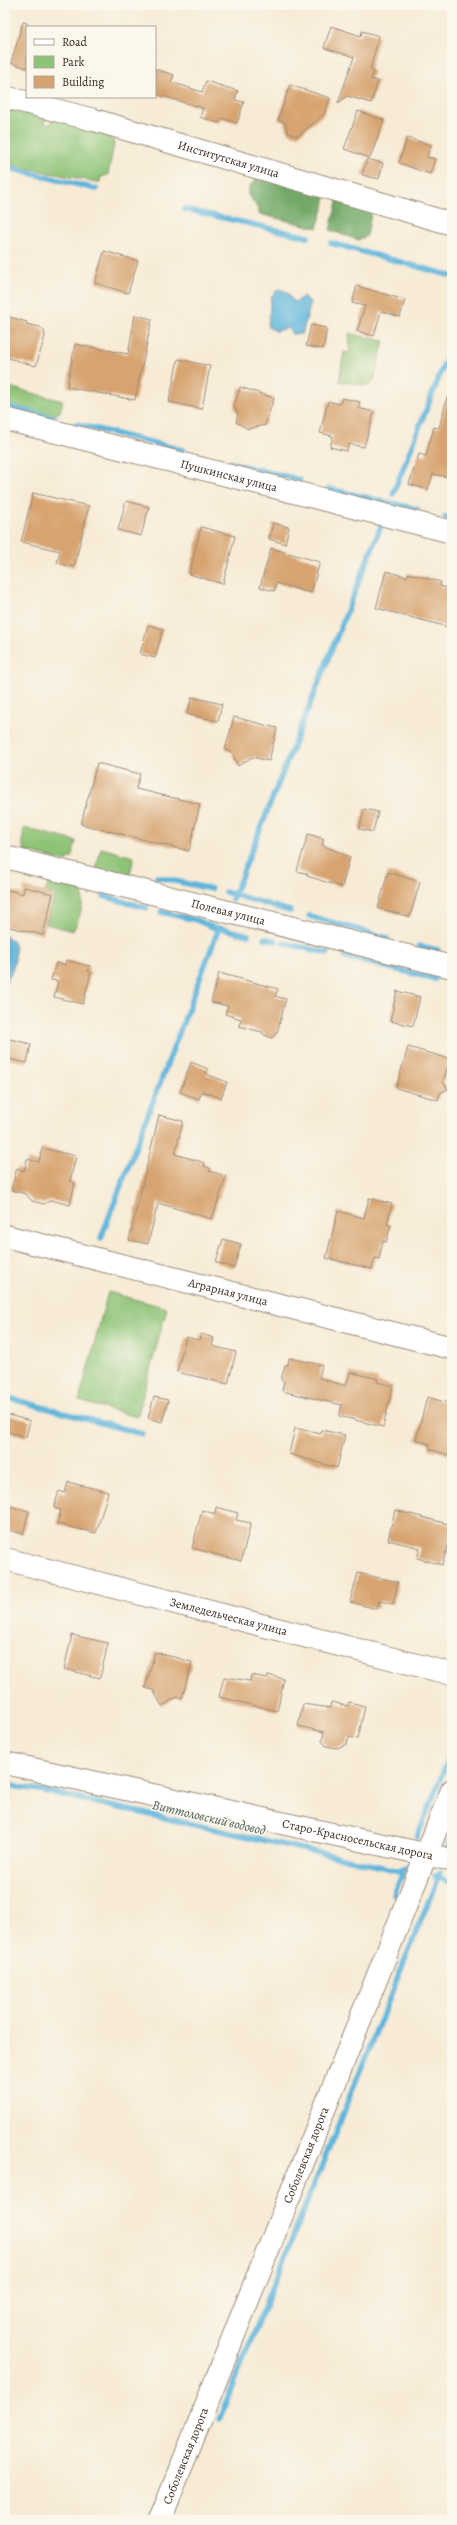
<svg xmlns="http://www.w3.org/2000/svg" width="457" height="2525" viewBox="0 0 457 2525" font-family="Alegreya,serif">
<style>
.green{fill:#8dc376;stroke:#64764a}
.forest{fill:#72a967;stroke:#566a42}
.water{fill:#5fb5dc;stroke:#4d707d}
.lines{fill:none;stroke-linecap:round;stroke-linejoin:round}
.stream{stroke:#5fb5dc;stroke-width:5.5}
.building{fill:#d7a471}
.minor-casing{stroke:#998a7a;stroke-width:24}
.minor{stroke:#fff;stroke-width:22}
.labels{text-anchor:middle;stroke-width:3;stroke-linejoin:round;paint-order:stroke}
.street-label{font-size:12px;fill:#3b2a1e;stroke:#fbf7ec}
.water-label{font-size:13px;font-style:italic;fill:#485b60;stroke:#fbf7ec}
</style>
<rect width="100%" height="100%" fill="#fbf7ec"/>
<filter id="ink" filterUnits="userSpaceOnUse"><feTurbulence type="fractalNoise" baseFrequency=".025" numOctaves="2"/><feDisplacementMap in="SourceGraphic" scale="8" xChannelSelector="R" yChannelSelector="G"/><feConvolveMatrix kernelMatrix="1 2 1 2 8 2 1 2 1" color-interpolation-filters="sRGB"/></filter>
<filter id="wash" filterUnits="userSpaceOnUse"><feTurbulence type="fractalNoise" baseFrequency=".012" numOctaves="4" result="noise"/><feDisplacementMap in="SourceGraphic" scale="16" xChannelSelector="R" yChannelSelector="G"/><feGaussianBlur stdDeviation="0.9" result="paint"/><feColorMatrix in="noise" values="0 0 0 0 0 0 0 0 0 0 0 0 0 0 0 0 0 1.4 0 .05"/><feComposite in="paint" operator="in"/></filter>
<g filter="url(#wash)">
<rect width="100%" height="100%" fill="#f7ebd6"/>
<!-- green -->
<path class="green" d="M5,103L46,119L44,123L50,125L54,117L112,137L114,144L108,175L101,177L100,182H96L5,164Z
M349,333L384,341L374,380L369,386L339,381L344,352L350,353Z
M5,386L63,401L60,412L54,415L53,420L5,414Z
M24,828L76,841L72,858H68L67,862L25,851L22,842Z
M101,848L134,857L130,874L126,877L96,869Z
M50,879L80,886C87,899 79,919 73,931L46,924L55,894L45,892Z
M108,1292L167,1308L137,1417L79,1401Z"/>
<!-- forest -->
<path class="forest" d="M258,176L324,194L325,203L317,228L259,214C255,194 237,200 258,176Z
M338,198L372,209L367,236L358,240L330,230Z"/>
<!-- water -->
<path class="water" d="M278,289L286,291L293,301L296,302L303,296L311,303L302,334H292L288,328L276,331L268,327L271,297Z
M5,936C23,942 14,973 5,983Z"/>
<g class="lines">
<!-- stream -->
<path class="stream" d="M5,167L96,189
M184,209L308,237
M331,243L452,276
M5,406L55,418
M76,424L183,450
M231,463L300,480
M329,489L417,509
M393,494L452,344
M445,517L452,518
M157,877L211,889
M225,892L290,911
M104,896L147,908
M232,900L381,526
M161,912L196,920L219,930
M309,916L387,938
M265,938L276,941
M283,943L328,953
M419,946L438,950
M345,957L435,979
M101,1238L219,928L248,935
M5,1397L142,1434
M5,1785L40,1790L400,1871L407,1867
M417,1837L452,1750
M448,1847L452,1836
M435,1876L452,1883
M394,1895L404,1869
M219,2420L440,1873"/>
</g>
<g id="blocks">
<!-- building -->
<path class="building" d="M23,22L27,23V68L11,63Z
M331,26L361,36L362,31L379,36L370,70L374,71L371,79L378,81L371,103L347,96L338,103L354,57L324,48Z
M155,69L174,75L171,82L202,92L206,81L238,91L235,100L244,102L237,123L221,118L219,123L200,117L203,108L155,94Z
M290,85L330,98L324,114L298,136L288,133L285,122L278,120Z
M358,111L384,120L370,158L344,149Z
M407,138L431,145L427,157L435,159L430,174L399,163Z
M367,159L383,163L379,179L362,175Z
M104,251L138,261L128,293L95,283Z
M357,286L405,300L400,317L381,311L374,336L357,331L365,306L352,303Z
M135,315L152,319L135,400L67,387L75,344L128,354Z
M9,317L27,322L26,324L40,327L44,331L45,336L36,366L5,357V330Z
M311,325L327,328L323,349L306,346Z
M178,359L210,366L202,409L169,402Z
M240,387L274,398L265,425L248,429L236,422L238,414L234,407Z
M342,398L360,402L358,408L374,412L364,447L349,444L347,451L330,447L333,436L320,433L328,401L340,404Z
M447,398L452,399V478L433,474L428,490L409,484L419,454L426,456L434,427L439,428Z
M33,493L89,506L74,567L57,563L60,551L21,542Z
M126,501L149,507L141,536L118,530Z
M273,523L289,527L285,544L269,539Z
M201,527L235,536L223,584L189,574Z
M271,548L320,562L311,593L276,583L274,591L260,587Z
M386,571L407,577L408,573L441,582L440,586L452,589V628L376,608Z
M148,625L163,629L155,658L140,654Z
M192,697L222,704L218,721L187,714Z
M234,717L277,728L269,761L252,757L238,766L232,752L225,750Z
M97,763L140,774L136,789L200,804L189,851L81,824Z
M364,809L378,812L373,832L359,829Z
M308,834L324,839L322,845L350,857L342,887L307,876L308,874L297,871Z
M388,872L420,882L410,917L378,908Z
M24,887L53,894L43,935L5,926V889L23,894Z
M66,960L90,966L88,971L91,972L83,1004L54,997L58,981L51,980L56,963L65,965Z
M219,973L278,989L275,996L286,999L277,1033L272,1038L264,1035L262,1032L239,1026L241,1019L225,1014L228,1006L211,1002Z
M397,991L420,997L413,1026L390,1021Z
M5,1038L31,1044L27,1063L5,1058Z
M408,1047L450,1059L443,1082L448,1089L440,1093L438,1100L396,1088Z
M191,1062L208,1069L206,1074L227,1082L221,1098L202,1091L199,1099L180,1092Z
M159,1115L183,1121L175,1154L205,1163L204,1166L210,1168L209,1171L226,1176L212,1219L158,1203L148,1244L129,1240Z
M42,1148L76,1156L70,1181L75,1183L70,1205L51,1200L44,1204L32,1201L26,1194L11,1190L17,1168L24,1171L27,1159L39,1162Z
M369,1198L392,1204L387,1224L391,1225L386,1242L383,1241L379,1259L375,1258L372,1269L326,1258L338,1211L364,1218Z
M223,1239L241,1244L234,1268L216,1262Z
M201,1334L214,1338L212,1346L236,1352L228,1384L177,1372L186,1337L199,1340Z
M289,1358L322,1365L319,1378L346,1386L350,1372L378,1379L377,1382L393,1386L383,1427L339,1416L342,1405L282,1391L284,1381L281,1380L285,1365H288Z
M154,1397L168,1400L162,1422L148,1418Z
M427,1397L452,1404V1456L429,1449L430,1444L416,1440Z
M5,1414L30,1421L26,1437L5,1431Z
M295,1428L321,1434L322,1430L345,1435L337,1468L289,1454Z
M68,1482L108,1492L96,1533L57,1524L61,1510L54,1508L59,1491L65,1493Z
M5,1505L29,1511L23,1534L5,1529Z
M216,1507L238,1513L236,1520L251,1523L241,1561L192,1548L202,1510L215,1514Z
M395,1510L452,1525V1533L442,1565L417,1558L420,1548L388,1540Z
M358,1573L398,1582L393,1604L379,1601L377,1609L350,1602Z
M72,1635L108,1643L100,1678L64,1669Z
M155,1652L192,1662L182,1698L177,1697L162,1706L153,1690L145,1688Z
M251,1675L267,1678L268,1675L284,1679L277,1711L219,1697L224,1677L250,1681Z
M331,1702L348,1706L349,1702L365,1706L358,1739L349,1737L347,1744L337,1748L326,1746L322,1741L324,1732L298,1726L303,1704L330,1708Z"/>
</g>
</g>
<g filter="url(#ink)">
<use href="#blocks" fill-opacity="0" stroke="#998a7a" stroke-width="1"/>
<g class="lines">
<!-- minor casing -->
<g class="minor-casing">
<g id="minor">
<path id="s1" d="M5,97L94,120L452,224"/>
<path id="s2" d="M5,419L452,532"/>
<path id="s3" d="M5,857L452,967"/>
<path id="s4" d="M5,1236L452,1348"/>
<path id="s5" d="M5,1559L452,1674"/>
<path id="s6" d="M5,1763L452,1860"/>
<path id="s7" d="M160,2520L452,1790"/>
</g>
</g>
<!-- minor -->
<use href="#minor" class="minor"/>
</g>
</g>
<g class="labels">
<!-- street labels -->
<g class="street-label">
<text dy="4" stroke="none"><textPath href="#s1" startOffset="232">Институтская улица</textPath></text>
<text dy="4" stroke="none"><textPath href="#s2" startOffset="231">Пушкинская улица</textPath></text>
<text dy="4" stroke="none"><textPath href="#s3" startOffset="230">Полевая улица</textPath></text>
<text dy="4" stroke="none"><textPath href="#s4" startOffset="230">Аграрная улица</textPath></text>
<text dy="4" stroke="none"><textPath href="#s5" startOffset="231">Земледельческая улица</textPath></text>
<text dy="4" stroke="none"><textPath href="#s6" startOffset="361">Старо-Красносельская дорога</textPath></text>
<text dy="4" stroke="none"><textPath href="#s7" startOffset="393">Соболевская дорога</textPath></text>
<text dy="4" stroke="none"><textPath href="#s7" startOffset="69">Соболевская дорога</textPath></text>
</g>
<!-- water labels -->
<g class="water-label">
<text transform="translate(209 1817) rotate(13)" y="5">Виттоловский водовод</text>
</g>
</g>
<!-- margin -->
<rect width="457" height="2525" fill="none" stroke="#fbf7ec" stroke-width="20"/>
<!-- legend -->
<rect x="26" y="26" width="130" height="72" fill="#fbf7ec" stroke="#aea59a"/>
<rect x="34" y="39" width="20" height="6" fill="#ffffff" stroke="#aea59a"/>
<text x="62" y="46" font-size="12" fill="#3b2a1e">Road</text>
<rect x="34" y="56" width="20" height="12" fill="#8dc376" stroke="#aea59a"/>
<text x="62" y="66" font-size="12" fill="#3b2a1e">Park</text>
<rect x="34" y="76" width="20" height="12" fill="#d7a471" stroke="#aea59a"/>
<text x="62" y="86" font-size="12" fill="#3b2a1e">Building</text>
</svg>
